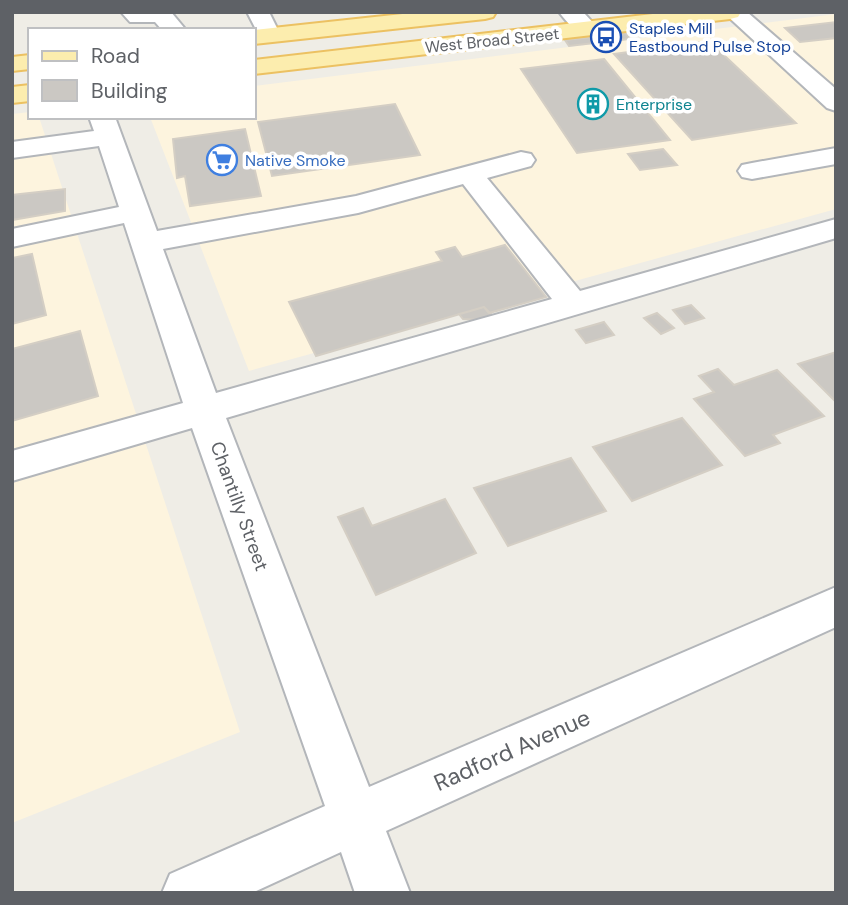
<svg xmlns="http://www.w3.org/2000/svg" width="848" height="905" viewBox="0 0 848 905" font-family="'DM Sans',sans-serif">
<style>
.commercial{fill:#fdf4de}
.building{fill:#cbc8c3;stroke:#d4cec4;stroke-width:2}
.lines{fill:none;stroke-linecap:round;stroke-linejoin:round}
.minor-casing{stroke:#b3b6ba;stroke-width:4}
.major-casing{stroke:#ecc162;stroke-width:4}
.minor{fill:#fff;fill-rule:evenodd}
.major{fill:#fcedae;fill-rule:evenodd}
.labels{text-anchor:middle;stroke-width:7;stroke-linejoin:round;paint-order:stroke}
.far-transit-label{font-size:16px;fill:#164399;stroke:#fff;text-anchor:start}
.far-street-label{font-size:16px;fill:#5e6166;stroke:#fff}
.far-culture-label{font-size:16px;fill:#0d838f;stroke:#fff;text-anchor:start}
.far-shop-label{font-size:16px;fill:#366cbe;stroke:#fff;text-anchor:start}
.street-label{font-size:19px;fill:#5e6166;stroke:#fff}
.near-street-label{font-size:23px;fill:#5e6166;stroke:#fff}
</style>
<rect width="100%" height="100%" fill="#efede6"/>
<!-- commercial -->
<path class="commercial" d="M836,14V209L249,371L150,117H254V86Z
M30,112V117H39L240,732L12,823V114Z"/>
<!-- building -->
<path class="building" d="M836,22V38L800,42L785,28Z
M626,33L630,39L569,46L565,40Z
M709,41L796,123L692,140L614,54Z
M604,59L670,140L577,153L521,69Z
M395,104L420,155L272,176L258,122Z
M245,129L261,196L190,206L185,176L177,178L173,139Z
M663,149L677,165L640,170L628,154Z
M65,189V211L12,220V195Z
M505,245L546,297L489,313L484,307L316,356L289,302L442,261L436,252L455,247L462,257Z
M32,254L46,315L12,324V258Z
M691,305L704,318L685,324L673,310Z
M484,307L493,316L481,320L463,319L459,314Z
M657,313L674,328L661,334L644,318Z
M604,322L614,335L586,343L576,330Z
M80,331L98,396L12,421V349Z
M836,352V402L798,364Z
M718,369L734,385L777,370L824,416L773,435L780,443L745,456L694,399L714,392L699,376Z
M682,418L722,465L632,501L593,447Z
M571,458L606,511L508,546L474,488Z
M445,499L476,553L376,595L338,517L363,508L372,526Z"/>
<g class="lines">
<!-- minor casing -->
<g class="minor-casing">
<path id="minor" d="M121,12H171L186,30H162L155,22H130Z
M247,12H269L281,36L278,41H262Z
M559,12H583L599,29L596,34C580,38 569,25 559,12Z
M723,12H747L836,89V111L827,108Z
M89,117H115L157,231L356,196L521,152L531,154L535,160L531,166L487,178L580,291L836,219V238L226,418L369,787L836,587V627L386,831L410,893H355L341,852L252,893H162L170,874L325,806L192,428L12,481V451L183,403L124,223L12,247V229L119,207L99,146L12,158V142L94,131ZM463,184L552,299L216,393L163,249L358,213Z
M836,148V164L752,179L742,177L738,171L742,165L752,163Z"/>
</g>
<!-- major casing -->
<g class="major-casing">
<path id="major" d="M421,12H496L493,17L485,19L254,44V30Z
M670,12H741L738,17L730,19L254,74V60Z
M30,55V69L12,71V57Z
M30,85V101L12,103V87Z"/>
</g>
<!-- minor -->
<use href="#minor" class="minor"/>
<!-- major -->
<use href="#major" class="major"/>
</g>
<!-- icons -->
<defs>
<g id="bus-ring" transform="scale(1.575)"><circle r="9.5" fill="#fff" stroke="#1a4fb4" stroke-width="1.5"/><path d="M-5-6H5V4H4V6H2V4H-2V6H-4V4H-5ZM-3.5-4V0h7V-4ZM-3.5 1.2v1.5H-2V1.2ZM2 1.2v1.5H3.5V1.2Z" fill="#1a4fb4"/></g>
<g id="building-ring" transform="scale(1.575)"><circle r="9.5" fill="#fff" stroke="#0f9aa8" stroke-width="1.5"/><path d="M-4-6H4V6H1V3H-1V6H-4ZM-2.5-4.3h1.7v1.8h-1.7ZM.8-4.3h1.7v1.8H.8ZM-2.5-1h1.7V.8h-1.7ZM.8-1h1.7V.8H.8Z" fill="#0f9aa8"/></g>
<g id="supermarket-ring" transform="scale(1.575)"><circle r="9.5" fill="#fff" stroke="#3f7fe0" stroke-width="1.5"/><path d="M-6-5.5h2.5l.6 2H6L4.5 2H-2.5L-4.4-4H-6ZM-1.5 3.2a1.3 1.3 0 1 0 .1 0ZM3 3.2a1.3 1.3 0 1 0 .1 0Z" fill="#3f7fe0"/></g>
</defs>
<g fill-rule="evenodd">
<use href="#bus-ring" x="606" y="37"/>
<use href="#building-ring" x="593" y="104"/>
<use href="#supermarket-ring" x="222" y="160"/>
</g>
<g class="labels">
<!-- far-transit labels -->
<g class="far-transit-label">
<text x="629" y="34">Staples Mill<tspan x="629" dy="18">Eastbound Pulse Stop</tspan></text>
</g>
<!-- far-street labels -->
<g class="far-street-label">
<text transform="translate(492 40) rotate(-6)" y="6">West Broad Street</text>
</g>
<!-- far-culture labels -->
<g class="far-culture-label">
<text x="616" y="110">Enterprise</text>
</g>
<!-- far-shop labels -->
<g class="far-shop-label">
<text x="245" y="166">Native Smoke</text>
</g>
<!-- street labels -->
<g class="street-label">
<text transform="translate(240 506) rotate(70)" y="7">Chantilly Street</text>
</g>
<!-- near-street labels -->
<g class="near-street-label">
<text transform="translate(512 750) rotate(-24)" y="8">Radford Avenue</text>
</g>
</g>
<!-- border -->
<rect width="848" height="905" fill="none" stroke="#5e6166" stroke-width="28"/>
<!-- legend -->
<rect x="28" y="28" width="228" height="91" fill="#ffffff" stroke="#bfc0c2" stroke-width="2"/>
<rect x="42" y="51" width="35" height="10" fill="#fcedae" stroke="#bfc0c2" stroke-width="2"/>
<text x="91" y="63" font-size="21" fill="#5e6166">Road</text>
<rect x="42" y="80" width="35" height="21" fill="#cbc8c3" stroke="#bfc0c2" stroke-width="2"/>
<text x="91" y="98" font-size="21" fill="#5e6166">Building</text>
</svg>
